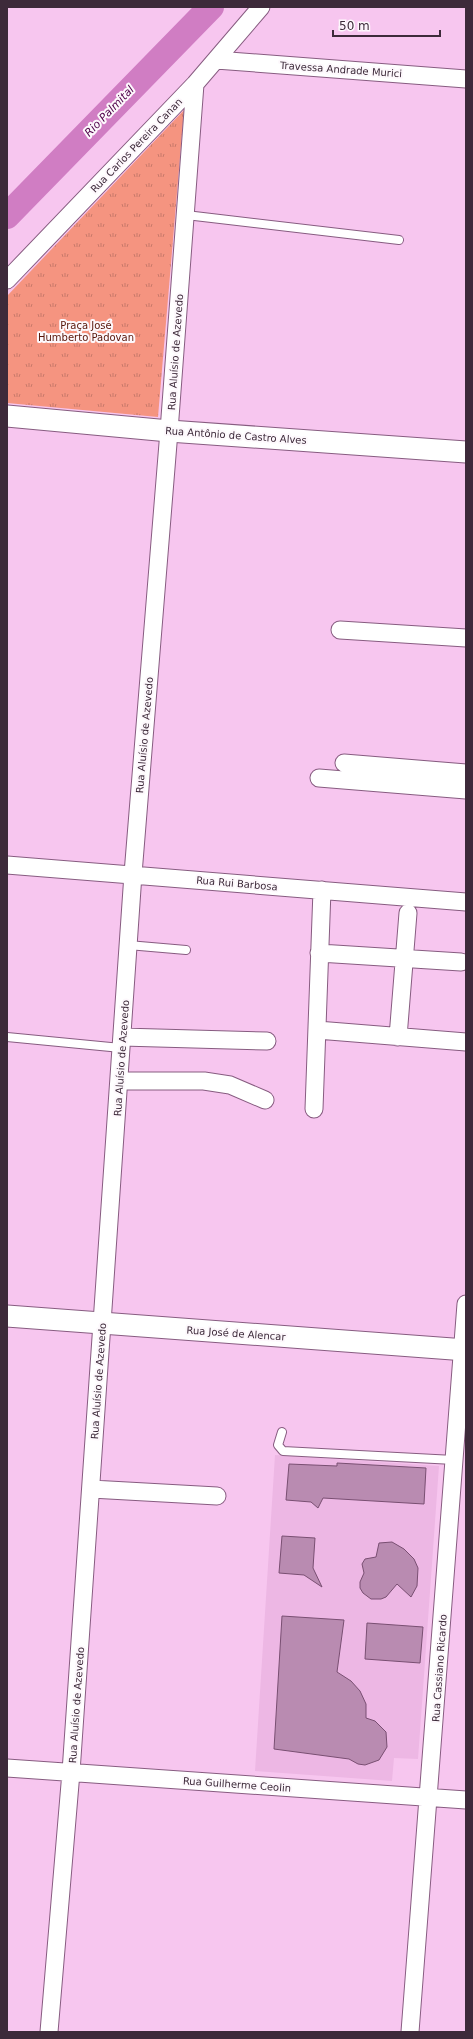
<svg xmlns="http://www.w3.org/2000/svg" width="473" height="2039" viewBox="0 0 473 2039" font-family="'DejaVu Sans',sans-serif">
<style>
.built{fill:#edb7e4}
.park{fill:url(#park-tufts)}
.lines{fill:none;stroke-linecap:round;stroke-linejoin:round}
.river{stroke:#d07dc3;stroke-width:26}
.building{fill:#b98bb1;stroke:#794f72}
.service-casing{stroke:#875c80;stroke-width:10}
.minor-casing{stroke:#875c80;stroke-width:19}
.tertiary-casing{stroke:#875c80;stroke-width:23}
.service{stroke:#fff;stroke-width:8}
.minor{stroke:#fff;stroke-width:17}
.tertiary{stroke:#fff;stroke-width:21}
.labels{text-anchor:middle;stroke-width:4;stroke-linejoin:round;paint-order:stroke}
.street-label{font-size:10px;fill:#3d2a3a;stroke:#fdf8fc}
.park-label{font-size:10px;fill:#571509;stroke:#fdf8fc}
.water-label{font-size:11px;font-style:italic;fill:#4e0048;stroke:#fdf8fc}
</style>
<defs>
<pattern id="park-tufts" width="24" height="20" patternUnits="userSpaceOnUse"><rect width="24" height="20" fill="#f59480"/><path d="M3 7l-1-3M5 7V3M7 7l1-3M15 17l-1-3M17 17v-4M19 17l1-3" fill="none" stroke="#c8796a"/></pattern>
</defs>
<rect width="100%" height="100%" fill="#f7c6ef"/>
<!-- built -->
<path class="built" d="M275,1455L439,1466L418,1759L394,1758L392,1781L255,1771Z"/>
<!-- park -->
<path class="park" d="M184,110L158,417L7,403V296Z"/>
<g class="lines">
<!-- river -->
<path class="river" d="M7,216L211,7"/>
</g>
<!-- building -->
<path class="building" d="M337,1463L426,1468L424,1504L323,1498L318,1508L311,1502L286,1500L289,1464L337,1466Z
M282,1536L315,1538L313,1568L322,1587L304,1575L279,1573Z
M392,1542L404,1549L414,1559L418,1568L417,1586L411,1597L397,1584L386,1597L381,1599H371L363,1593L360,1588V1582L364,1573L362,1564L365,1559L376,1557L379,1543Z
M282,1616L344,1620L337,1672L351,1681L360,1691L366,1704V1718L375,1721L386,1732L387,1747L379,1760L365,1765L358,1764L349,1759L274,1749Z
M367,1623L423,1627L420,1663L365,1659Z"/>
<g class="lines">
<!-- service casing -->
<g class="service-casing">
<path id="service" d="M186,215L399,240
M128,945L186,950
M7,1037L121,1048
M282,1432L278,1445L283,1451L454,1460"/>
</g>
<!-- minor casing -->
<g class="minor-casing">
<path id="minor" d="M216,60L466,79
M7,280L195,84L261,7
M340,630L466,638
M344,763L466,773
M319,778L466,790
M7,865L466,902
M319,953L461,962
M317,1030L466,1042
M122,1037L267,1041
M398,1037L408,913
M120,1081H204L230,1085L265,1100
M314,1109L322,890
M91,1489L217,1496
M7,1768L466,1800
M49,2032L71,1772L133,874L169,431L195,84
M410,2032L466,1304"/>
</g>
<!-- tertiary casing -->
<g class="tertiary-casing">
<path id="tertiary" d="M7,416L169,431L466,452
M7,1316L466,1350"/>
</g>
<!-- service -->
<use href="#service" class="service"/>
<!-- minor -->
<use href="#minor" class="minor"/>
<!-- tertiary -->
<use href="#tertiary" class="tertiary"/>
</g>
<g class="labels">
<!-- street labels -->
<g class="street-label">
<text transform="translate(341 69) rotate(4)" y="4">Travessa Andrade Murici</text>
<text transform="translate(136 145) rotate(-46)" y="4">Rua Carlos Pereira Canan</text>
<text transform="translate(175 352) rotate(-86)" y="4">Rua Aluísio de Azevedo</text>
<text transform="translate(236 435) rotate(4)" y="4">Rua Antônio de Castro Alves</text>
<text transform="translate(144 735) rotate(-85)" y="4">Rua Aluísio de Azevedo</text>
<text transform="translate(237 883) rotate(5)" y="4">Rua Rui Barbosa</text>
<text transform="translate(121 1058) rotate(-86)" y="4">Rua Aluísio de Azevedo</text>
<text transform="translate(236 1333) rotate(4)" y="4">Rua José de Alencar</text>
<text transform="translate(98 1381) rotate(-86)" y="4">Rua Aluísio de Azevedo</text>
<text transform="translate(439 1668) rotate(-86)" y="4">Rua Cassiano Ricardo</text>
<text transform="translate(76 1705) rotate(-86)" y="4">Rua Aluísio de Azevedo</text>
<text transform="translate(237 1784) rotate(4)" y="4">Rua Guilherme Ceolin</text>
</g>
<!-- park labels -->
<g class="park-label">
<text x="86" y="329">Praça José<tspan x="86" dy="12">Humberto Padovan</tspan></text>
</g>
<!-- water labels -->
<g class="water-label">
<text transform="translate(109 111) rotate(-46)" y="4">Rio Palmital</text>
</g>
</g>
<!-- border -->
<rect width="473" height="2039" fill="none" stroke="#3d2a3a" stroke-width="16"/>
<!-- scale -->
<path d="M333 30v6h107v-6" fill="none" stroke="#3d2a3a" stroke-width="2"/>
<text x="339" y="30" font-size="12" fill="#3d2a3a" stroke="#fdf8fc" stroke-width="3" paint-order="stroke">50 m</text>
</svg>
